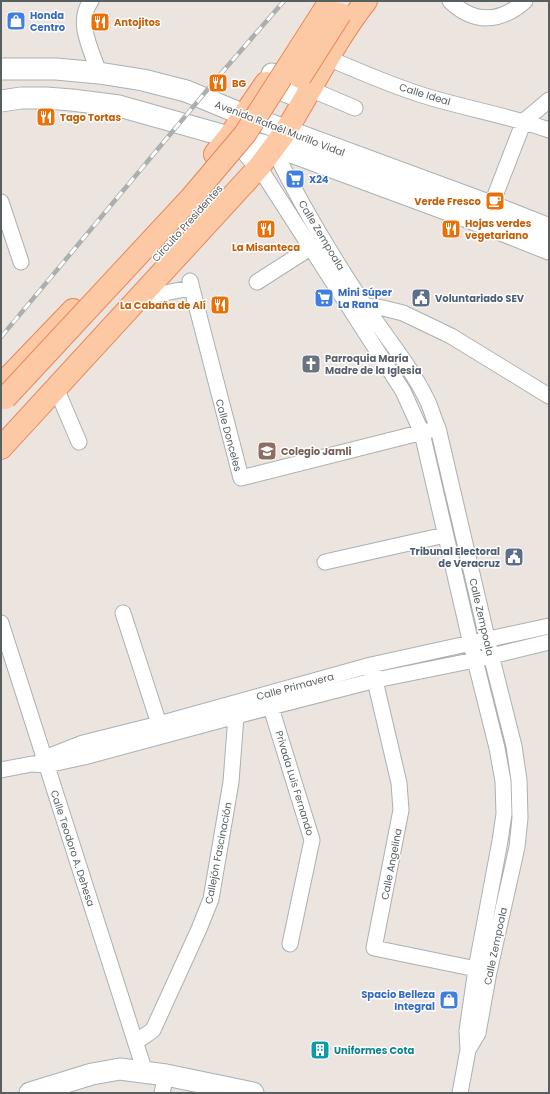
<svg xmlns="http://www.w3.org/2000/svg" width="550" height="1094" viewBox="0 0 550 1094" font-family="Poppins,sans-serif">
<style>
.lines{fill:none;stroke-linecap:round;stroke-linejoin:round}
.minor-casing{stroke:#abb1b2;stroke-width:17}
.tertiary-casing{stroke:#abb1b2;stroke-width:21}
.secondary-casing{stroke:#aab1b3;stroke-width:23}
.primary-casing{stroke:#eb8658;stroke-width:24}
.minor{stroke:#fff;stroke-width:15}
.tertiary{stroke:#fff;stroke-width:19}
.secondary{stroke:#fff;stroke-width:21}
.primary{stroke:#fcc9a4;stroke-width:22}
.rail-casing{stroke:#adaeae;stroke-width:4.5}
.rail{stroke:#fff;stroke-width:3;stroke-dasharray:9;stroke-linecap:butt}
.primary-bridge-casing{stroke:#eb8658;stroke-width:24;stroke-linecap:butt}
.primary-bridge{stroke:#fcc9a4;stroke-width:22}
.labels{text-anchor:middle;stroke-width:3;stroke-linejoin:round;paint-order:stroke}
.shop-label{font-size:10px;font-weight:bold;fill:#366cbe;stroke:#fff;text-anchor:start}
.food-label{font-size:10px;font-weight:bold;fill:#c56008;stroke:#fff;text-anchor:start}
.street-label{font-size:10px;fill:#585f60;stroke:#fff}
.service-label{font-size:10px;font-weight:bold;fill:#4e5e75;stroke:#fff;text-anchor:start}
.worship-label{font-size:10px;font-weight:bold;fill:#5b616d;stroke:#fff;text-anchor:start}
.education-label{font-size:10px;font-weight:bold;fill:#785e54;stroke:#fff;text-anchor:start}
.culture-label{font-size:10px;font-weight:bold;fill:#0d838f;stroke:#fff;text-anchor:start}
</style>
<rect width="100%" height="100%" fill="#ebe4df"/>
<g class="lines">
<!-- minor casing -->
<g class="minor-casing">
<path id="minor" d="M91,1C75,22 92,51 99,73
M450,1C474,24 500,23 525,1
M328,58C358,71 388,84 419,94C462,108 507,115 549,130
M310,89L355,108
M273,148C300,203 331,255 365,306C386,337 412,368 428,402C432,411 434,420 438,428L491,655L514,746L519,780L520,818L517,847L489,972L478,1033L468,1050
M259,167L403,391L422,433L471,644L497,748L503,781L504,814L500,841L476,969L467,1031L468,1050L460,1093
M1,202L21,262
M491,206L524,121L549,100
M190,281L241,478L431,430
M257,282L310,248
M138,298L191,288
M360,310L365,306L383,308L403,313L451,336L549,396
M56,388L79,442
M325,562L445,535
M123,613L159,724
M1,623L145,1072
M373,672L399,783L401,810L374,948L486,971
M268,698L312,840L290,944
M42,759L83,743L159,724L371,665L549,626
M1,770L32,764L47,765L84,757L236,716L376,680L475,660L549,642
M136,1042L153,1030L199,929L211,899L231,782L236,716
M162,1093L166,1075"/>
</g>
<!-- tertiary casing -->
<g class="tertiary-casing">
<path id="tertiary" d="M229,137L241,146L259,167"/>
</g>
<!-- secondary casing -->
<g class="secondary-casing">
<path id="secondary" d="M1,69H56L99,73L143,80L186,91L244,115L491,206L549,229
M272,74C281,91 287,94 305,97
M1,101L21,98H46L72,100L119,106L229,137L294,153L486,224L549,249
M30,1093L92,1074L120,1069L166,1075L253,1093"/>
</g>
<!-- primary casing -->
<g class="primary-casing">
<path id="primary" d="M215,154L229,137L266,83
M1,385L73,310
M1,448L259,167C268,155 278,142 287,129C313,87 335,40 366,1"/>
</g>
<!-- minor -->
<use href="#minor" class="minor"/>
<!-- tertiary -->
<use href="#tertiary" class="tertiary"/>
<!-- secondary -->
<use href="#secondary" class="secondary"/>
<!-- primary -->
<use href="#primary" class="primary"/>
<!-- rail casing -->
<g class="rail-casing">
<path id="rail" d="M1,337L218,77L284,1"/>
</g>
<!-- rail -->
<use href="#rail" class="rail"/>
<!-- primary-bridge casing -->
<g class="primary-bridge-casing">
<path id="primary-bridge" d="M300,77L340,14
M5,398L190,199L245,134L327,6"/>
</g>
<!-- primary-bridge -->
<use href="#primary-bridge" class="primary-bridge"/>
</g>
<!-- icons -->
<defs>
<g id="shop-square" transform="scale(1)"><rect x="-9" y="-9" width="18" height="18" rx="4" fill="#3f7fe0" stroke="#fff"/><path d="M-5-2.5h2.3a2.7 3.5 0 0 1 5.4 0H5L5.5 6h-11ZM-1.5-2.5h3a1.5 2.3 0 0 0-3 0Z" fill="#fff"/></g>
<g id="restaurant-square" transform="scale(1)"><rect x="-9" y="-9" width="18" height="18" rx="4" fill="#e8710a" stroke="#fff"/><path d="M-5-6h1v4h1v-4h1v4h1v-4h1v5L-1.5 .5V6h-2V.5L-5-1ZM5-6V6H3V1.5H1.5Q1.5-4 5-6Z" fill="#fff"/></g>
<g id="supermarket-square" transform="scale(1)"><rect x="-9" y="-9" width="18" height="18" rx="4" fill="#3f7fe0" stroke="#fff"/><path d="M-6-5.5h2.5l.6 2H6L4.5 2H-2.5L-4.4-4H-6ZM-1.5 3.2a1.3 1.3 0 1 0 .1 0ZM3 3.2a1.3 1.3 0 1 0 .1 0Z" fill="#fff"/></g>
<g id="cafe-square" transform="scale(1)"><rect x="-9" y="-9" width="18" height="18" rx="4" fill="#e8710a" stroke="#fff"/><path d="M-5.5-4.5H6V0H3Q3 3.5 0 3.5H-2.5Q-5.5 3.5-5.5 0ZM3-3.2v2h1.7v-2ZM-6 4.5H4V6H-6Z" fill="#fff"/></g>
<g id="civic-square" transform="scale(1)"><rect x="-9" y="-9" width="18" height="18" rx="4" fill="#5c6f8a" stroke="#fff"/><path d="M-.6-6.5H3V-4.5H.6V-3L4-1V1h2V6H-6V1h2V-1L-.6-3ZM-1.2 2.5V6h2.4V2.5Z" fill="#fff"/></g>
<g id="church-square" transform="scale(1)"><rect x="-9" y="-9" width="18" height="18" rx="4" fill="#6b7280" stroke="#fff"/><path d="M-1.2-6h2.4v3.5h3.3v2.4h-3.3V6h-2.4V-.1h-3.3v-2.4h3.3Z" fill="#fff"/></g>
<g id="school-square" transform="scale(1)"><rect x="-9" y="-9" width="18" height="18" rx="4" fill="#8d6e63" stroke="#fff"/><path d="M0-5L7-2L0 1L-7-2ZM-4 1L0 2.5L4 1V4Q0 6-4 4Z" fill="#fff"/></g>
<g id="building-square" transform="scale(1)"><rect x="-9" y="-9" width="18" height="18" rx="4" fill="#0f9aa8" stroke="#fff"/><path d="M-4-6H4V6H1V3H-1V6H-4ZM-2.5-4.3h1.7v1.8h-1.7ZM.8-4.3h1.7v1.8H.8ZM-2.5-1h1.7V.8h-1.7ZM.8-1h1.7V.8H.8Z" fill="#fff"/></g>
</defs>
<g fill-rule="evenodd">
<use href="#shop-square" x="16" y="21"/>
<use href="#restaurant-square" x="100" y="22"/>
<use href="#restaurant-square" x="218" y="83"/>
<use href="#restaurant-square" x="46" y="117"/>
<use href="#supermarket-square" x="295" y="179"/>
<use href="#cafe-square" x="495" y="201"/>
<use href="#restaurant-square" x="266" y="229"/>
<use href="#restaurant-square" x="451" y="229"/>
<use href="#supermarket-square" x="324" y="298"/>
<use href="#civic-square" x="421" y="298"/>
<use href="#restaurant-square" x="220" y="305"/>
<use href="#church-square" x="311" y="364"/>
<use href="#school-square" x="267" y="451"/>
<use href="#civic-square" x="514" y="557"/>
<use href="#shop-square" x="449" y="1000"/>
<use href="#building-square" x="320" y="1050"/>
</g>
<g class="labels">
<!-- shop labels -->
<g class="shop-label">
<text x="30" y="19">Honda<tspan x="30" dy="12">Centro</tspan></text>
<text x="309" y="183">X24</text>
<text x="338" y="296">Mini Súper<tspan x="338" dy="12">La Rana</tspan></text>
<text x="435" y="998" text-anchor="end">Spacio Belleza<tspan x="435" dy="12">Integral</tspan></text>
</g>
<!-- food labels -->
<g class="food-label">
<text x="114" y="26">Antojitos</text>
<text x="232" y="87">BG</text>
<text x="60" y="121">Tago Tortas</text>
<text x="481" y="205" text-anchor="end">Verde Fresco</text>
<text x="465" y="227">Hojas verdes<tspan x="465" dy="12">vegetariano</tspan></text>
<text x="266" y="251" text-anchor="middle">La Misanteca</text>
<text x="206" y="309" text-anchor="end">La Cabaña de Alí</text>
</g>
<!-- street labels -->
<g class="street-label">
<text transform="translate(425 94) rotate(17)" y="4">Calle Ideal</text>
<text transform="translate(280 128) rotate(21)" y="4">Avenida Rafaél Murillo Vidal</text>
<text transform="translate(187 223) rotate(-48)" y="4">Circuito Presidentes</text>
<text transform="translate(322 235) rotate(59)" y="4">Calle Zempoala</text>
<text transform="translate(229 435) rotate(75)" y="4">Calle Donceles</text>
<text transform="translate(482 617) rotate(77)" y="4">Calle Zempoala</text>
<text transform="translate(295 686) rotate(-15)" y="4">Calle Primavera</text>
<text transform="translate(295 783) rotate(73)" y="4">Privada Luis Fernando</text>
<text transform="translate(73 848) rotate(72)" y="4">Calle Teodoro A. Dehesa</text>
<text transform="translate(218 853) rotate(-79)" y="4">Callejón Fascinación</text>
<text transform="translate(391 864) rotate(-79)" y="4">Calle Angelina</text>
<text transform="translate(495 946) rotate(-78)" y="4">Calle Zempoala</text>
</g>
<!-- service labels -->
<g class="service-label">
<text x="435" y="302">Voluntariado SEV</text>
<text x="500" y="555" text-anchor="end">Tribunal Electoral<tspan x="500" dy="12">de Veracruz</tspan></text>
</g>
<!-- worship labels -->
<g class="worship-label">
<text x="325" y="362">Parroquia María<tspan x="325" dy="12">Madre de la Iglesia</tspan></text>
</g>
<!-- education labels -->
<g class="education-label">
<text x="281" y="455">Colegio Jamli</text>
</g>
<!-- culture labels -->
<g class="culture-label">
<text x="334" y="1054">Uniformes Cota</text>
</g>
</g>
<!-- border -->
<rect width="550" height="1094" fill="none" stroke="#585f60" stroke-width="4"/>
</svg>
